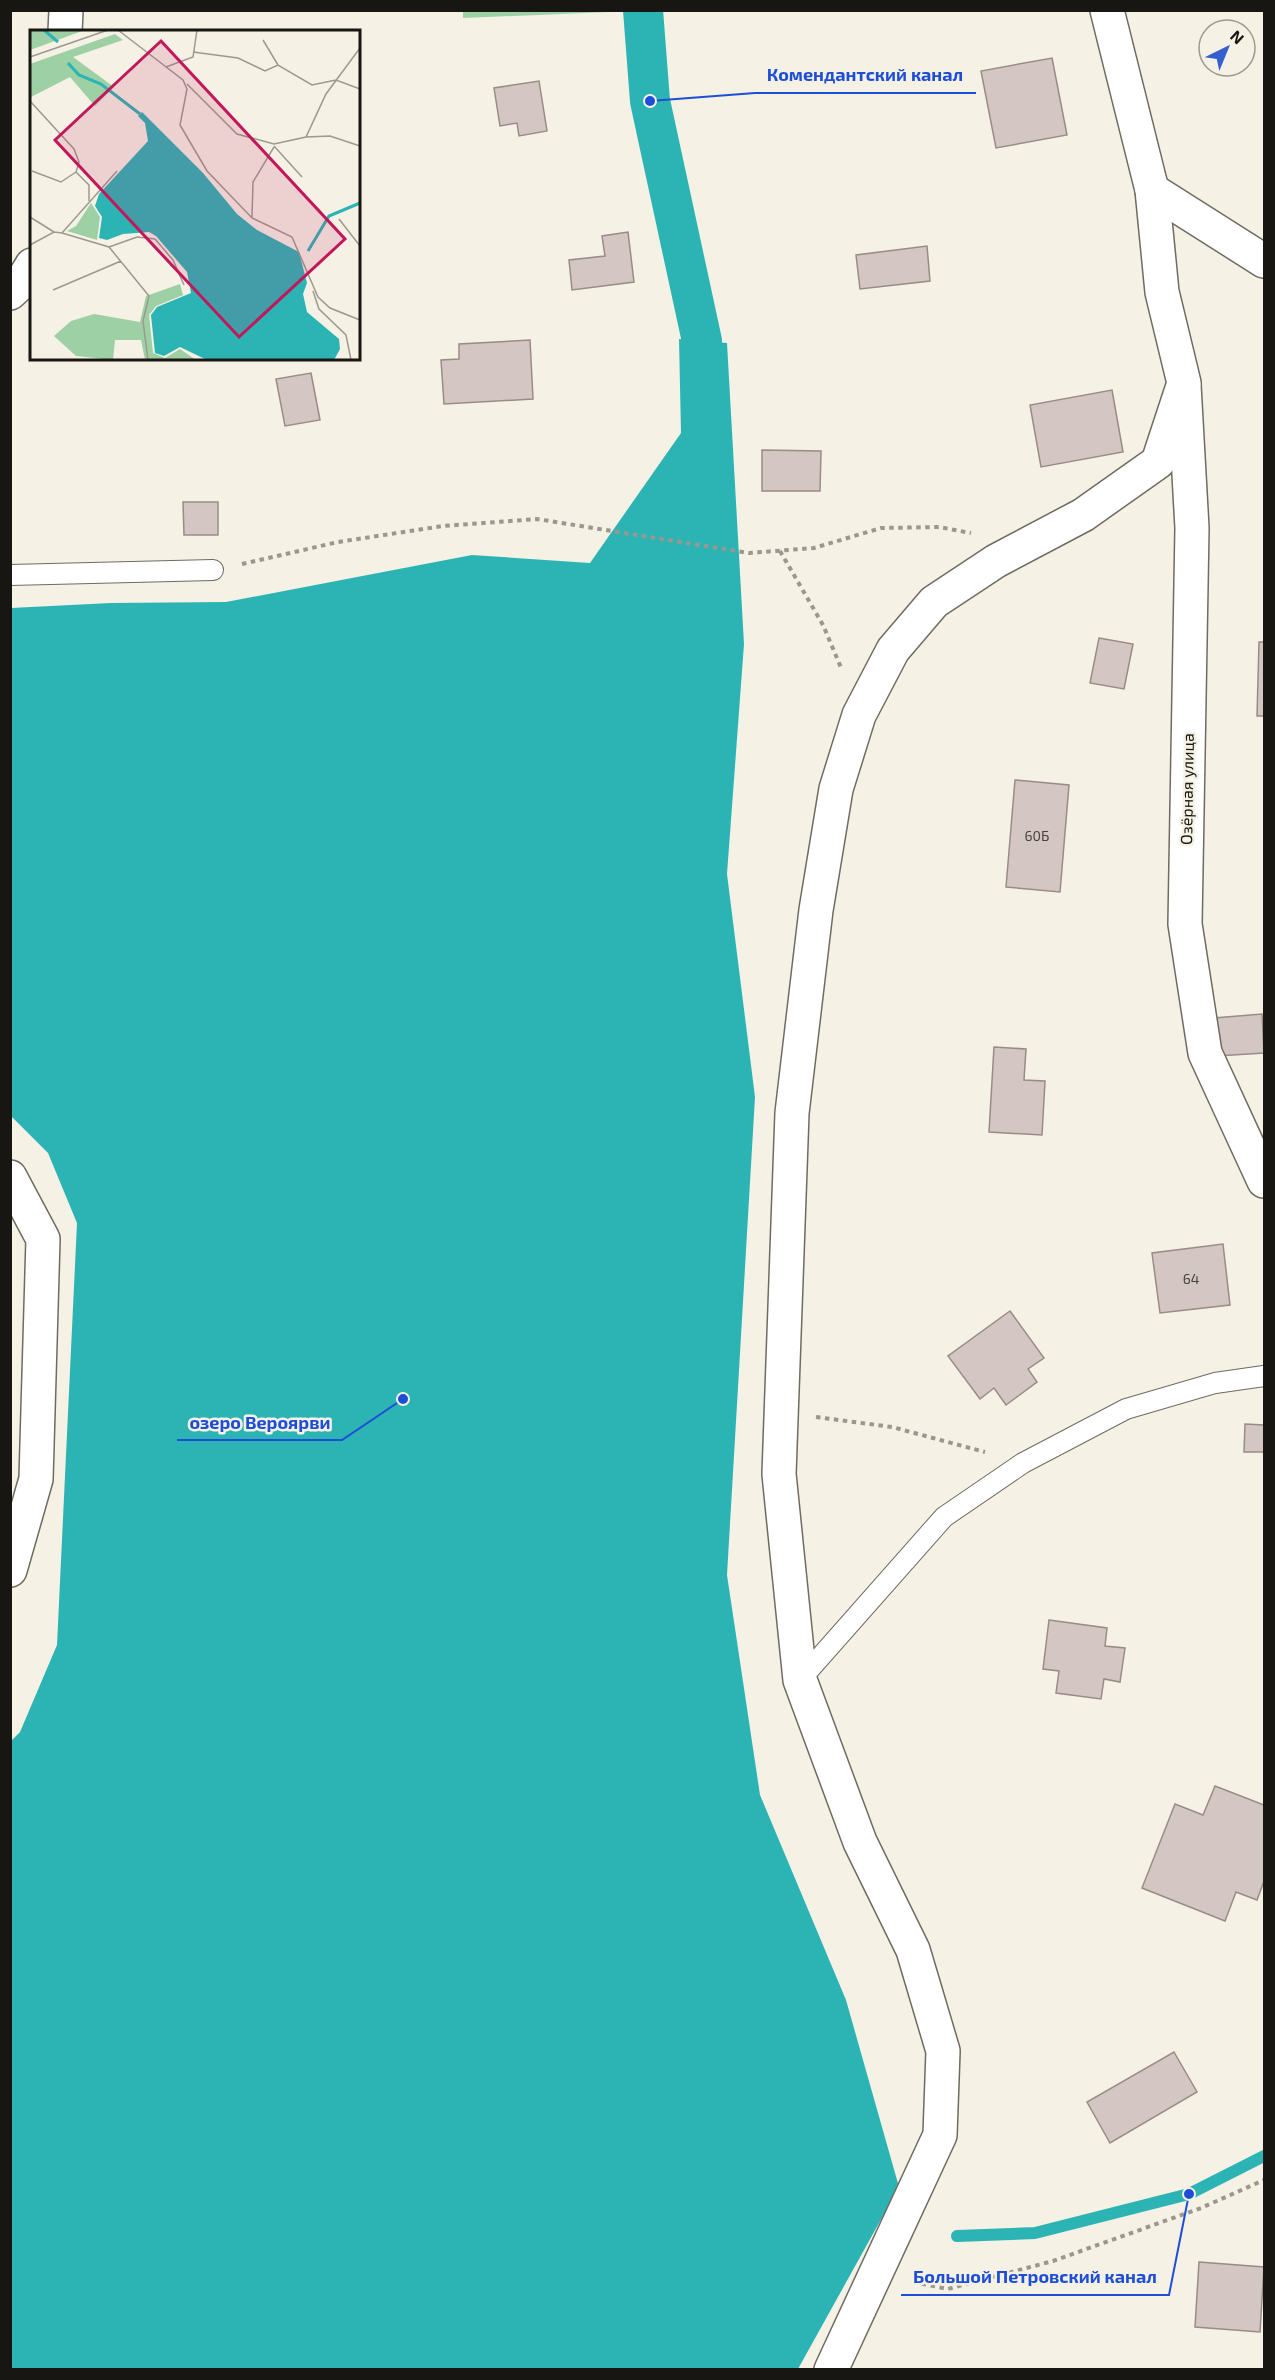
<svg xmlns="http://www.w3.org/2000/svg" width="1275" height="2380" viewBox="0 0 1275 2380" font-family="'Exo 2',sans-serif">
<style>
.green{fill:#9dd0a4}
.water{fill:#2cb4b5}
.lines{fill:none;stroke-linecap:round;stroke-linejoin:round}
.stream{stroke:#2cb4b5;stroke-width:12}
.canal{stroke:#2cb4b5;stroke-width:40}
.building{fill:#d4c7c3;stroke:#998c88;stroke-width:1.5}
.lane-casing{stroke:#6f6b61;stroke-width:22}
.street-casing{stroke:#6f6b61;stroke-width:36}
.secondary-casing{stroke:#6f6b61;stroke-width:36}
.path{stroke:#9a978e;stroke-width:4;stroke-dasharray:4.5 4.5;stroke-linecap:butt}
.lane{stroke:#fff;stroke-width:20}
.street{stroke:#fff;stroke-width:33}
.secondary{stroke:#fff;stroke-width:33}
.labels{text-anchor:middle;stroke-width:5;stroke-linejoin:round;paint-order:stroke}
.number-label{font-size:14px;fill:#47423e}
.street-label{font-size:16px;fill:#181612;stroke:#f5f1e5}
.inset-river{fill:none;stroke:#2cb4b5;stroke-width:3}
.inset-road{fill:none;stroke:#9d9991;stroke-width:1.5}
.view{fill:#c2185b;fill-opacity:0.15;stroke:#c2185b;stroke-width:3}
.inset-edge{fill:none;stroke:#181612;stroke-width:3}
.leader{fill:none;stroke:#1d4ed8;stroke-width:2}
.callout-dot{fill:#1d4ed8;stroke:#f5f1e5;stroke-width:2}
.callout-label{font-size:18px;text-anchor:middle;font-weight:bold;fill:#1d4ed8;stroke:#f5f1e5;stroke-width:5;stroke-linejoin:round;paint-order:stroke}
</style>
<rect width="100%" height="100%" fill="#f5f1e5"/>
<!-- green -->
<path class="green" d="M463,10H633V11L463,18Z"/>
<!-- water -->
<path class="water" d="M679,339L727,343L744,644L727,874L755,1097L727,1575L760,1795L846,2000L899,2187L798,2369H11L10,1742L20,1732L57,1645L77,1223L48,1153L11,1116V608L111,603L226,602L472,555L590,563L681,433Z"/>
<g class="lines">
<!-- stream -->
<path class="stream" d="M957,2236L1035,2233L1189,2194L1264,2156"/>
<!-- canal -->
<path class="canal" d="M643,10L650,101L702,341"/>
</g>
<!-- building -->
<path class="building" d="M1052,58L1067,135L996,148L981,71Z
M539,81L547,131L519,136L517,123L500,126L494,88Z
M628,232L634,282L572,290L569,260L605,256L602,236Z
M927,246L930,281L860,289L856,255Z
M530,340L533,399L444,404L441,360L459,359V344Z
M311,373L320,420L285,426L276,379Z
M1112,390L1123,452L1041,467L1030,405Z
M762,450L821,451L820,491H762Z
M183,502H218V535H184Z
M1099,638L1133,644L1124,689L1090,683Z
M1259,642H1264V716H1257Z
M1015,780L1069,785L1060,892L1006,887Z
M1262,1014L1264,1053L1217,1056L1214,1018Z
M994,1047L1026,1049L1024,1080L1045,1081L1042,1135L989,1132Z
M1223,1244L1230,1305L1160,1313L1152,1253Z
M1010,1311L1044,1358L1028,1369L1037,1382L1006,1405L994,1388L980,1399L948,1356Z
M1245,1424L1264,1425V1452H1244Z
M1049,1620L1107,1628L1105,1646L1125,1648L1120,1682L1104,1679L1101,1699L1056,1693L1059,1671L1043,1669Z
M1215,1786L1264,1805V1881L1257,1900L1236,1892L1225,1921L1142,1888L1175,1804L1203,1815Z
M1174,2052L1197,2092L1110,2143L1087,2102Z
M1199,2262L1264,2267L1260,2332L1195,2327Z"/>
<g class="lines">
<!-- lane casing -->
<g class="lane-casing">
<path id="lane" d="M10,575L213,570
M800,1680L944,1517L1023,1463L1126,1409L1215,1383L1264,1376"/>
</g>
<!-- street casing -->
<g class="street-casing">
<path id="street" d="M65,32L66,10
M1152,190L1264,261
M10,293L21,283L32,265
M1184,385L1192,528L1185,924L1205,1053L1264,1181
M10,1177L43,1239L36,1479L10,1570"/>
</g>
<!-- secondary casing -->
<g class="secondary-casing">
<path id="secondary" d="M831,2370L940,2135L943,2051L913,1950L860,1842L800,1680L779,1474L792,1113L816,910L836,789L859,715L893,650L934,602L996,561L1083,515L1158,462L1184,383L1162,292L1152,190L1107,10"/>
</g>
<!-- path -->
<path class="path" d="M780,551L823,625L842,670
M242,564L338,542L443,526L537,519L749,553L814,548L881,528L939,527L971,533
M816,1417L892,1427L985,1452
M913,2282L948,2289L1053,2261L1201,2208L1264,2180"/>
<!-- lane -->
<use href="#lane" class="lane"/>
<!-- street -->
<use href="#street" class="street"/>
<!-- secondary -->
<use href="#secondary" class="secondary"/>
</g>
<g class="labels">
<!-- number labels -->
<g class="number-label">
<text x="1037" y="841">60Б</text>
<text x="1191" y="1284">64</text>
</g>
<!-- street labels -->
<g class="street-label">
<text transform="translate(1187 789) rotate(-89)" y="6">Озёрная улица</text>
</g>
</g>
<!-- overview -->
<g transform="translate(30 30)">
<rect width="330" height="330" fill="#f5f1e5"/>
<path d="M0,0L25,1L55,0L0,20ZM85,4L93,10L43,27L84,57L65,76L40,47L1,67L0,34ZM61,173L70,187L67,210L37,201L46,196ZM150,254L153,265L126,276L119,285L123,323L135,328L150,319L166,330H115L111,310H85L83,330L46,326L24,306L41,291L64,284L110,292L116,266Z" fill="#9dd0a4"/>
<path d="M112,82L173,143L207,184L227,200L269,222L277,253L273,264L277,282L309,309L310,319L304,330H177L150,317L134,326L125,323L121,285L127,277L161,263L157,242L126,206L119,202L93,204L77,210L69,208L72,187L65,176L69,164L118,111L115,93L108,86Z" fill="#2cb4b5"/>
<path class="inset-river" d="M14,0L28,12M38,33L49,45L71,54L110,84M278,221L299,186L330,173"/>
<path class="inset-road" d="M88,0L153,50L157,59L150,95L177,141L222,188L262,207L288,267L300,278L330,290M233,10L248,35M163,22L208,28L235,41L248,35L282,55L306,50L330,59M0,27L78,0M136,37L163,27L167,0M157,54L207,104L244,114L276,107L296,64L330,18M0,71L44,119L49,132L46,142L59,155V171M276,107L300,106L330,116M244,116L272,147M2,141L31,152L46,142M0,187L24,202M222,187L223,152L244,117M309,189L330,216M32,203L79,217L119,266L113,291L118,330M0,215L24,202L32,203L87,141M79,217L107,207L125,209L143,230L154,255M23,260L91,231M283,261L289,279L316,305L321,330"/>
<path class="view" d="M131,11L315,209L209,307L25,110Z"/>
<rect width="330" height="330" class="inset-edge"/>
</g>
<!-- callouts -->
<path class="leader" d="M650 101L755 93H976M403 1399L342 1440H177M1189 2194L1169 2295H901"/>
<g class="callout-dot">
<circle cx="650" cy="101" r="6"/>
<circle cx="403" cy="1399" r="6"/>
<circle cx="1189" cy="2194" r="6"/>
</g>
<g class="callout-label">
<text x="865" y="81">Комендантский канал</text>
<text x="260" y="1429">озеро Вероярви</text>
<text x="1035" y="2283">Большой Петровский канал</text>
</g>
<!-- border -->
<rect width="1275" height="2380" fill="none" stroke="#181612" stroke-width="24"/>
<!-- north arrow -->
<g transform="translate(1227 48) rotate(43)"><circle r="28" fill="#f5f1e5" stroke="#9d9991" stroke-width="1.5"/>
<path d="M0-4.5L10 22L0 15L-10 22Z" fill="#365fcf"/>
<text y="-9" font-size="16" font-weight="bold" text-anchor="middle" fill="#181612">N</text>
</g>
</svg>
